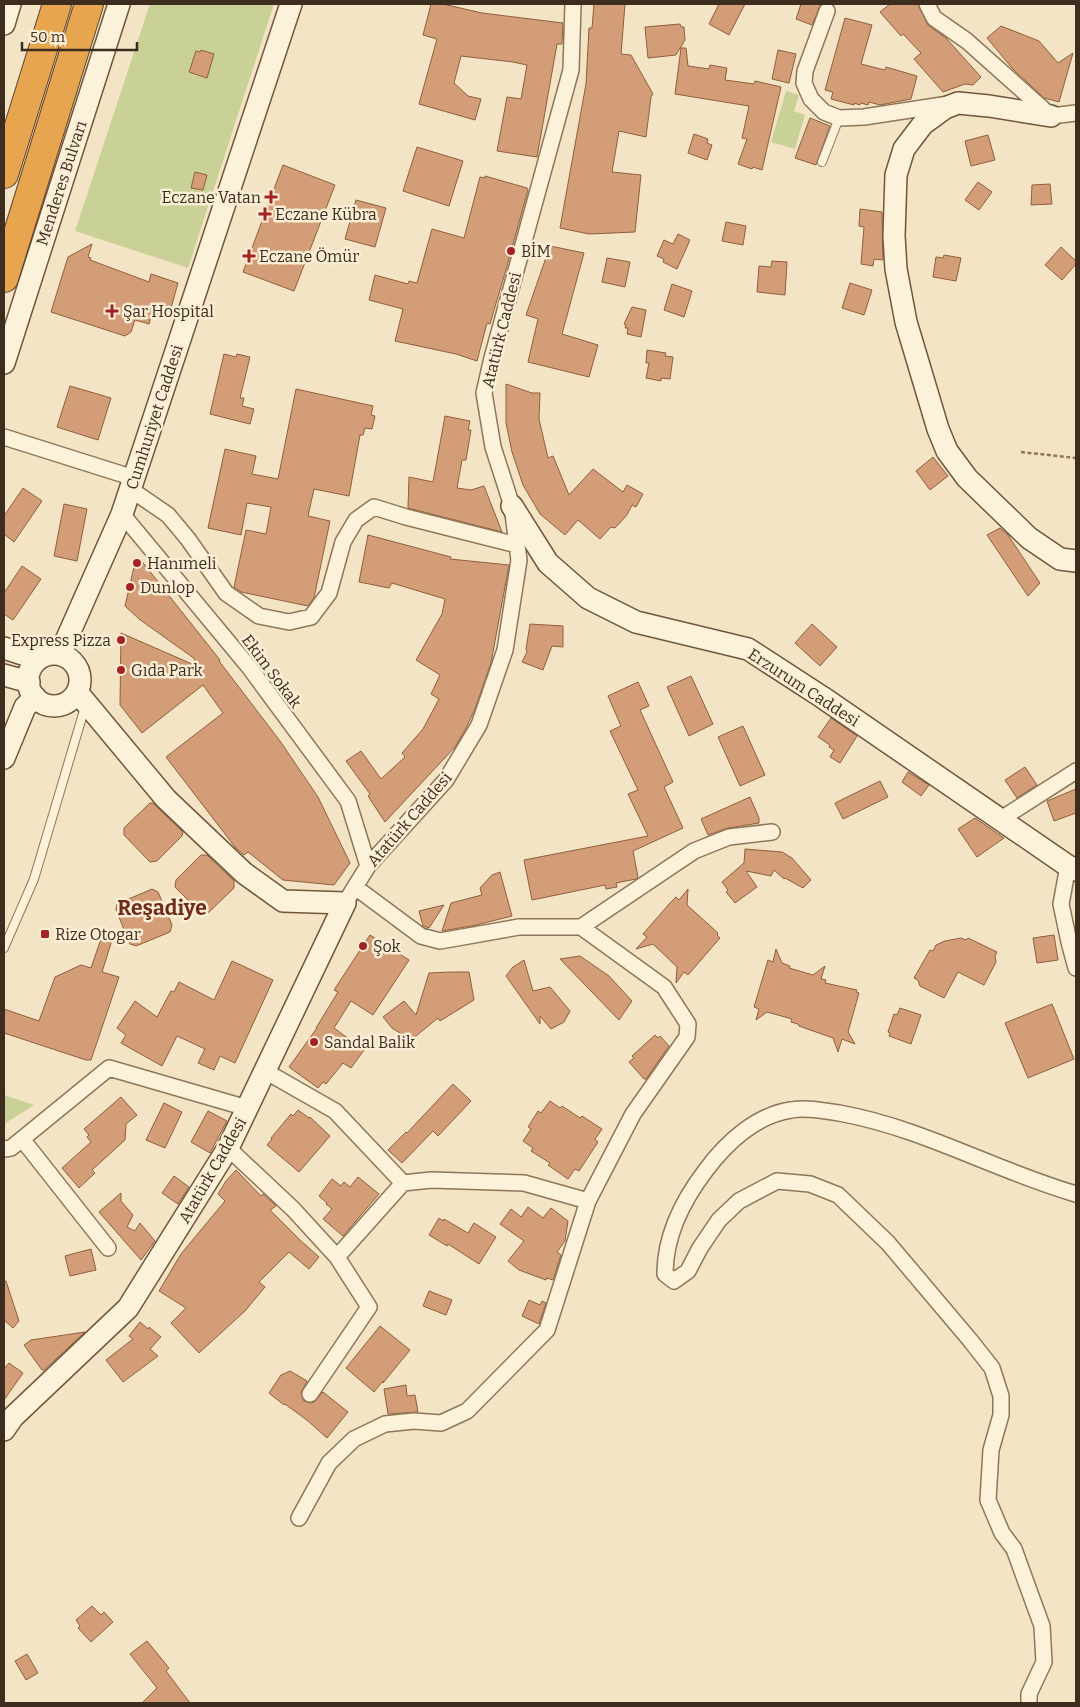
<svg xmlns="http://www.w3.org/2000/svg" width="1080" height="1707" viewBox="0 0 1080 1707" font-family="Bitter,serif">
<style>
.green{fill:#cad197}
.building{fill:#d39e77;stroke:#905e3c}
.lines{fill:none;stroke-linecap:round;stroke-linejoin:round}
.lane-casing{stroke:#8f7659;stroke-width:10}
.street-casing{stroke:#8f7659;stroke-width:18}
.secondary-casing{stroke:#71563c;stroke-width:24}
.highway-casing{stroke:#5c432d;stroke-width:30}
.path{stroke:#8f7659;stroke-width:2.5;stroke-dasharray:4 2.5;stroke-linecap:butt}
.lane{stroke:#fcf1d9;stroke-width:8}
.street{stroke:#fcf1d9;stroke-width:15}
.secondary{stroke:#fcf1d9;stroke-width:21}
.highway{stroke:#e7a54f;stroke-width:28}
.poi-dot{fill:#a32324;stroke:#f9eed5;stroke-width:2}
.labels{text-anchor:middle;stroke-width:5;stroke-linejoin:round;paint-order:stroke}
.street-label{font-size:16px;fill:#3d2d1e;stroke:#f9eed5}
.poi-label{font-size:16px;fill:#3d2d1e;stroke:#f9eed5;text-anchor:start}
.district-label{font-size:21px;font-weight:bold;fill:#6e2b19;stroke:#f9eed5}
</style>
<rect width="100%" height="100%" fill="#f2e4c4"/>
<!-- green -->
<path class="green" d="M150,4H274L188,268L75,231Z
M786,91L799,95L794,111L805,115L795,149L771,142Z
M4,1095L34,1105L4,1124Z"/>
<!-- building -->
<path class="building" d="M431,4H443L482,13L563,23L562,44H557L537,157L497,151L507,97L521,99L527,65L513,62L461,56L454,83L468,96L481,99L475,120L419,104L437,39L423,35Z
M594,4H625L621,54L631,55L653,94L651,97L646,137L619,131L612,172L641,175L635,232L589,234L560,228L586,84L589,28H592Z
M719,4H745L729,35L709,24Z
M801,4H821L812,25L796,19Z
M890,4H918L928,25L946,38L981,77L973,85L965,84L943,92L914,59L921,53L903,34L901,36L880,12Z
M845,18L872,25L861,64L885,70L886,67L917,76L911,99L880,105L869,102L868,105L861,103L860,105L854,103V105L831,99L833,92L825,90Z
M680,24L681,27H684L685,40L676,55L648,58L645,27Z
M1001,26L1039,41L1058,63L1073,53L1059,102L1044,98L1012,68L987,38Z
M681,48H686L688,66L709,69L710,65L727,68L725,80L754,84L755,81L781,87L762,170L753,167L752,169L738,164L747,139L742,138L749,106L675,94Z
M201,50L214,54L207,78L189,72L196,51L200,52Z
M778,50L796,54L789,83L772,79Z
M810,118L830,126L816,165L795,158Z
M694,134L708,139L707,143L712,145L707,160L688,153Z
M988,135L995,160L971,166L965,141Z
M417,147L463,161L449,206L403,191Z
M283,165L335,185L294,291L243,272Z
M195,172L207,175L203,190L191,188Z
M485,176L527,188L528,190L505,273L490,324L487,323L477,361L456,354L395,341L403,309L369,300L375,275L408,284L409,281L417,283L432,229L464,238L480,177L485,178Z
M978,182L992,192L979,210L965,200Z
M1050,184L1052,204L1031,205L1032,185Z
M356,200L386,208L375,247L345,239Z
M860,209L882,212L883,260L874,259L873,266L861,264L864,227L859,226Z
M726,222L746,226L743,245L722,241Z
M678,234L690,240L677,269L663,262L664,259L657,256L664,240L673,244Z
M92,244L88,257L91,258L90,260L149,282L151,274L178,283L171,308L163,305L160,315L152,313L149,324L135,320L131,332L125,336L51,312L68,257Z
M550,246L584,253L562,334L598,345L589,377L528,362L538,319L526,315Z
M1061,247L1076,261V264L1062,280L1045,265Z
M944,255L961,258L956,281L933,277L936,257L943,258Z
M607,258L630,262L625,287L602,282Z
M772,261L787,262L785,295L757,292L759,266L771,267Z
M850,283L872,290L864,315L842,308Z
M672,284L692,291L684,317L664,310Z
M632,307L646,310L641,337L627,334L628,328H625L626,325L624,324Z
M647,350L666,353L665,356L673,357L670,379L661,378V381L646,378L649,363H646Z
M224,354L236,357L237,354L250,357L240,398H244L242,406L254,409L250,424L210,414Z
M506,384L532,393H540L539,419L548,458L553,456L569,495L593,469L623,492L627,485L643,494L636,507L632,505L627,515L615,528L611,527L600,539L578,520L565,535L540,514L523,485L512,452L506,423Z
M70,386L111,398L98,440L57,427Z
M296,389L373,406L371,415L375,416L372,429L365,428L363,435H360L349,496L314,489L308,516L330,521L314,598L308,606L241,592L234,587L246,530L266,534L271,507L247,503L241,535L208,528L225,449L256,456L252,474L278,479Z
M445,416L470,421L468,430H471L466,460H462L457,488L471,490L484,486L502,532L408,508L409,477L433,482Z
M933,457L948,476L930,490L916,471Z
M23,488L42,501L14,542L4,534V516Z
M64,504L87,509L77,561L54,556Z
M1000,528L1008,535L1040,583L1028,596L987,535Z
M368,535L451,557L450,559L509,565L491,663L475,709L465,730L455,747L385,822L368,796L370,794L346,761L361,751L381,779L405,757L402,753L423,729L439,699L431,694L440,675L416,660L442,614L445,599L392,583L389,588L359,582Z
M140,559L220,660L219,661L280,741L318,797L350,863L334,885L283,880L248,852L244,855L235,847L166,757L223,713L203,685L142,733L120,705L121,633L192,664L195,659L139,619L125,606L134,567Z
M22,566L41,579L13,620L4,614V593Z
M530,624L563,626V647L552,646L543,670L522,662L527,652L526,649Z
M812,624L837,647L820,666L795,643Z
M691,676L713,724L689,736L667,687Z
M638,682L649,706L640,710L673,782L664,787L683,828L633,851L638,877L636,879L616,883L617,887L606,889L605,885L532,900L524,860L648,836L628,794L638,790L610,731L621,726L608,696Z
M831,718L857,736L840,763L830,757L834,750L829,747L830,745L818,737Z
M743,726L765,775L740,786L718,737Z
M1025,767L1037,785L1017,798L1005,780Z
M908,772L929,785L921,796L902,782Z
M880,781L888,797L843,819L835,803Z
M1076,789V813L1054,821L1047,801Z
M750,797L759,818V823L728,828L708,835L701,819Z
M150,803H153L183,832L182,836L157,861L150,862L124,835V828Z
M975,818L1004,838L977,857L958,829Z
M745,849L782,852L792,858L811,880L803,888L785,878L784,879L774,870L771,876L746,871L757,887L735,903L726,892L728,890L722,882L744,863Z
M201,855H207L234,881V888L208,913H201L175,887L176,880Z
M500,872L512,916L476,925L442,931L451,903L482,895L480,888L492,875Z
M152,889L158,892L172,925L170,932L136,946L130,944L116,910L117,904Z
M688,889L687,905L718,933L717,935L720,938L688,975L684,972L676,983L677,967L653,944L636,949L647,937L643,934L670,903L676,897L679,900Z
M444,905L429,928L423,926L419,911Z
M103,933L113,937L102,972L119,977L91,1060H86L4,1033V1009L39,1021L55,977L81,965L91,968Z
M370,935L409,960L373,1015L351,1001L334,1028L364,1050L351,1068L343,1063L326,1084L323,1082L318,1088L289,1067L317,1028H316L338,992L334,990Z
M1054,935L1058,960L1037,963L1033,938Z
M961,938L966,940L968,938L997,952L995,956L996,962L984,985L958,972L944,998L920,986L918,980L914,978L930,950L933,951L936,945L945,941Z
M776,949L782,963L790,966L789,968L813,975L825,966L821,979L826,980L825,983L857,990L856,992L859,993L848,1032L855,1044L842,1039L838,1052L833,1038L799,1026L798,1024L791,1022L792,1019L767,1012L756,1020L759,1009L754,1007L768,960L773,962Z
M580,956L609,976L632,1001L619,1020L560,959Z
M524,960L533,991L550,987L570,1011L564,1022L551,1029L540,1016V1024L506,976L513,967Z
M232,961L273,980L235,1063L220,1056L214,1070L198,1063L205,1049L177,1036L162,1066L121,1043L126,1035L117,1028L135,1001L157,1017L171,991L174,992L179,982L214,1000Z
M452,972H469L474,1000L440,1021L438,1018L411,1040L392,1028L383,1017L404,1001L416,1015L429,973Z
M1052,1004L1074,1059L1028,1078L1005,1023Z
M900,1008L921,1015L911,1044L889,1036L890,1033L888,1032L894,1014L897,1015Z
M655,1035L658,1038L660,1036L669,1046L646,1079H644L629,1062L634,1058L632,1056Z
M453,1084L471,1101L438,1136L433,1131L402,1163L388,1150L406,1132L407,1133Z
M121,1097L137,1115L126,1124L125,1140L92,1170L95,1173L79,1188L62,1168L91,1142L87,1137L89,1135L84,1129Z
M550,1101L560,1108L562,1106L580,1118L582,1116L602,1129L595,1139L598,1142L579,1171L575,1169L568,1179L548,1165L550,1163L531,1151L533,1148L523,1141L531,1129L528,1127L538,1111L541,1113Z
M164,1103L182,1112L165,1148L146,1140Z
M298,1110L309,1118L310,1117L330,1136L299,1172L267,1145L272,1139L271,1138L291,1114L293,1116Z
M208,1111L227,1121L210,1153L191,1142Z
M236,1170L261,1196L263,1194L274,1204L276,1206L270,1210L300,1240L319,1257L309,1269L289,1252L259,1282L265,1287L245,1311L199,1353L171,1323L186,1308L159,1291L181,1254L225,1201L218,1194L226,1181Z
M174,1176L189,1187L178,1204L162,1193Z
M358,1177L379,1194L343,1236L323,1219L332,1209L326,1204L327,1203L319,1196L332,1179L341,1186L344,1182L350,1187Z
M121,1193V1201L133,1215L127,1227L135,1231L140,1223L155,1241L141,1260L99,1212Z
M528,1207L543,1218L551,1208L568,1221L565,1241L557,1252L561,1255L553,1280L547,1278L546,1280L519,1270L508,1261L524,1241L500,1224L511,1209L521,1217Z
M439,1218L443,1221L444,1219L468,1233L474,1223L496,1237L479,1264L448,1244L447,1246L429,1235Z
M91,1249L96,1270L70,1276L65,1256Z
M4,1281H6L19,1321L13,1328L4,1320Z
M429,1291L452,1300L446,1315L423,1306Z
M529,1300L540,1305L542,1301L546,1303L539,1324L522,1316Z
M140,1322L148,1329L149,1327L161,1337L150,1349L158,1356L123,1382L106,1360L133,1339L129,1336Z
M380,1326L410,1350L383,1383V1381L374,1392L346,1368Z
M85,1332L44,1370H42L24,1345L31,1340Z
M9,1363L23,1373L4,1400V1369Z
M290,1371L307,1381L301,1393L304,1401L310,1403L314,1402L323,1392L348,1412L327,1438L308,1421L285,1404L284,1405L269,1393L281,1375Z
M406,1385L407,1396L415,1395L418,1412L388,1414L384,1389Z
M92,1606L101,1615L104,1612L113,1622L91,1642L78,1628L80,1626L76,1620Z
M147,1641L169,1668L166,1671L190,1703H142L157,1688L130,1654Z
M27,1654L38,1673L26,1680L15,1661Z"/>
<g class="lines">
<!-- lane casing -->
<g class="lane-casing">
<path id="lane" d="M822,162L839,118
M4,948L34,879L85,707"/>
</g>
<!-- street casing -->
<g class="street-casing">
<path id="street" d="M927,4L934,18L967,41L1051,116L1076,113
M827,11L805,71L804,83L811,99L824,112L839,118L864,117L949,104
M4,437L134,478
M130,489L168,515L188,539L226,593L259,616L289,622L311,617L329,593L343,542L356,520L374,507L406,517L517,545
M122,514L249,667L348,801L368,866
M1001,819L1076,771
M1068,866L1061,904L1069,942L1076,968
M355,887L421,936L440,941L519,927H581L694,851L729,837L772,832
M345,903L368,866L446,780L479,725L505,650L519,560L512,506L493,447L484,393L492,358L571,70L573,4
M265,1071L335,1111L403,1183
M22,1139L108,1248
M228,1148L293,1209L337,1257L369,1307L310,1394
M4,1149L11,1148L109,1068L247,1108
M337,1257L403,1183L431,1180L524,1183L588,1201
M299,1518L329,1463L354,1439L385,1424L414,1421L441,1423L467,1411L547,1330L588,1201L633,1114L687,1037L688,1024L664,987L581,927
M1029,1703V1694L1044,1662L1042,1626L1014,1549L1002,1533L988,1500L991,1450L1001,1415V1396L992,1368L970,1340L888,1243L838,1195L810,1184L777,1181L739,1201L719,1220L700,1248L688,1271L674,1281L665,1274C665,1235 683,1200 706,1170C726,1143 756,1115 791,1110C808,1107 823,1111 839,1113C923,1128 996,1171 1076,1194"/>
</g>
<!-- secondary casing -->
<g class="secondary-casing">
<path id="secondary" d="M4,24L10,4
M1051,116L989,106L958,103L945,108L923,124L904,149L896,175L894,236L896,269L906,322L938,429L947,451L967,478L1029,538L1060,559L1076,561
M4,363L119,4
M512,506L548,563L588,598L636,622L748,649L822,697L1068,866L1076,870
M4,648L38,659
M60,654L122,514L291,4
M28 680a26 26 0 1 1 52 0a26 26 0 1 1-52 0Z
M4,675L29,682
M4,758L25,707L35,697
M4,1430L13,1417L128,1308L228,1148L345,903L283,901L244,873L166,799L77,692"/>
</g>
<!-- highway casing -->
<g class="highway-casing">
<path id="highway" d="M4,174L57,4
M4,278L89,4"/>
</g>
<!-- path -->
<path class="path" d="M1021,452L1076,458"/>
<!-- lane -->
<use href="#lane" class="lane"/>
<!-- street -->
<use href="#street" class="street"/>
<!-- secondary -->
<use href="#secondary" class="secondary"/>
<!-- highway -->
<use href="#highway" class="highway"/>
</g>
<!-- markers -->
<g class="poi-dot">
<path d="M268.5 189.5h5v5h5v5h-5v5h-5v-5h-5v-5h5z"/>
<path d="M262.5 206.5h5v5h5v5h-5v5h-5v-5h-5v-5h5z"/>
<circle cx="511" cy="251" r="5"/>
<path d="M246.5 248.5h5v5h5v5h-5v5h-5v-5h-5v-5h5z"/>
<path d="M109.5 303.5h5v5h5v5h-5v5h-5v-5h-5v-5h5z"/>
<circle cx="137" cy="563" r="5"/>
<circle cx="130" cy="587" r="5"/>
<circle cx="121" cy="640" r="5"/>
<circle cx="121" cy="670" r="5"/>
<rect x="40" y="929" width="10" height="10" rx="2.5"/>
<circle cx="363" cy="946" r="5"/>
<circle cx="314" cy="1042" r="5"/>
</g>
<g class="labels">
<!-- street labels -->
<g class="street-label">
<text transform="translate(61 183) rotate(-72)" y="6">Menderes Bulvarı</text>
<text transform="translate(501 330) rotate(-76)" y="6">Atatürk Caddesi</text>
<text transform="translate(154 417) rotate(-72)" y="6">Cumhuriyet Caddesi</text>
<text transform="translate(272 671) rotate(53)" y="6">Ekim Sokak</text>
<text transform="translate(804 687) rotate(33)" y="6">Erzurum Caddesi</text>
<text transform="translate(409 819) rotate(-49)" y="6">Atatürk Caddesi</text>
<text transform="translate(212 1170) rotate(-60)" y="6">Atatürk Caddesi</text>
</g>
<!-- poi labels -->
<g class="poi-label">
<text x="261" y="203" text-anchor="end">Eczane Vatan</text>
<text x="275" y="220">Eczane Kübra</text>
<text x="521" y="257">BİM</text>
<text x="259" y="262">Eczane Ömür</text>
<text x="123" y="317">Şar Hospital</text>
<text x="147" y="569">Hanımeli</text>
<text x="140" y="593">Dunlop</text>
<text x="111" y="646" text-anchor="end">Express Pizza</text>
<text x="131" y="676">Gıda Park</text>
<text x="55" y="940">Rize Otogar</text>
<text x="373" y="952">Şok</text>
<text x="324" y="1048">Sandal Balik</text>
</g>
<!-- district labels -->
<g class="district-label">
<text x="162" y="915">Reşadiye</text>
</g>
</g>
<!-- border -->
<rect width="1080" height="1707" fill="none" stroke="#3d2d1e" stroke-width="10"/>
<!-- scale -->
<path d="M22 42v8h115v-8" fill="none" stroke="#3d2d1e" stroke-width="2.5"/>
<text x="30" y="42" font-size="15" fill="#3d2d1e" stroke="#f9eed5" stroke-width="4" paint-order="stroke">50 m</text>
</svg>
